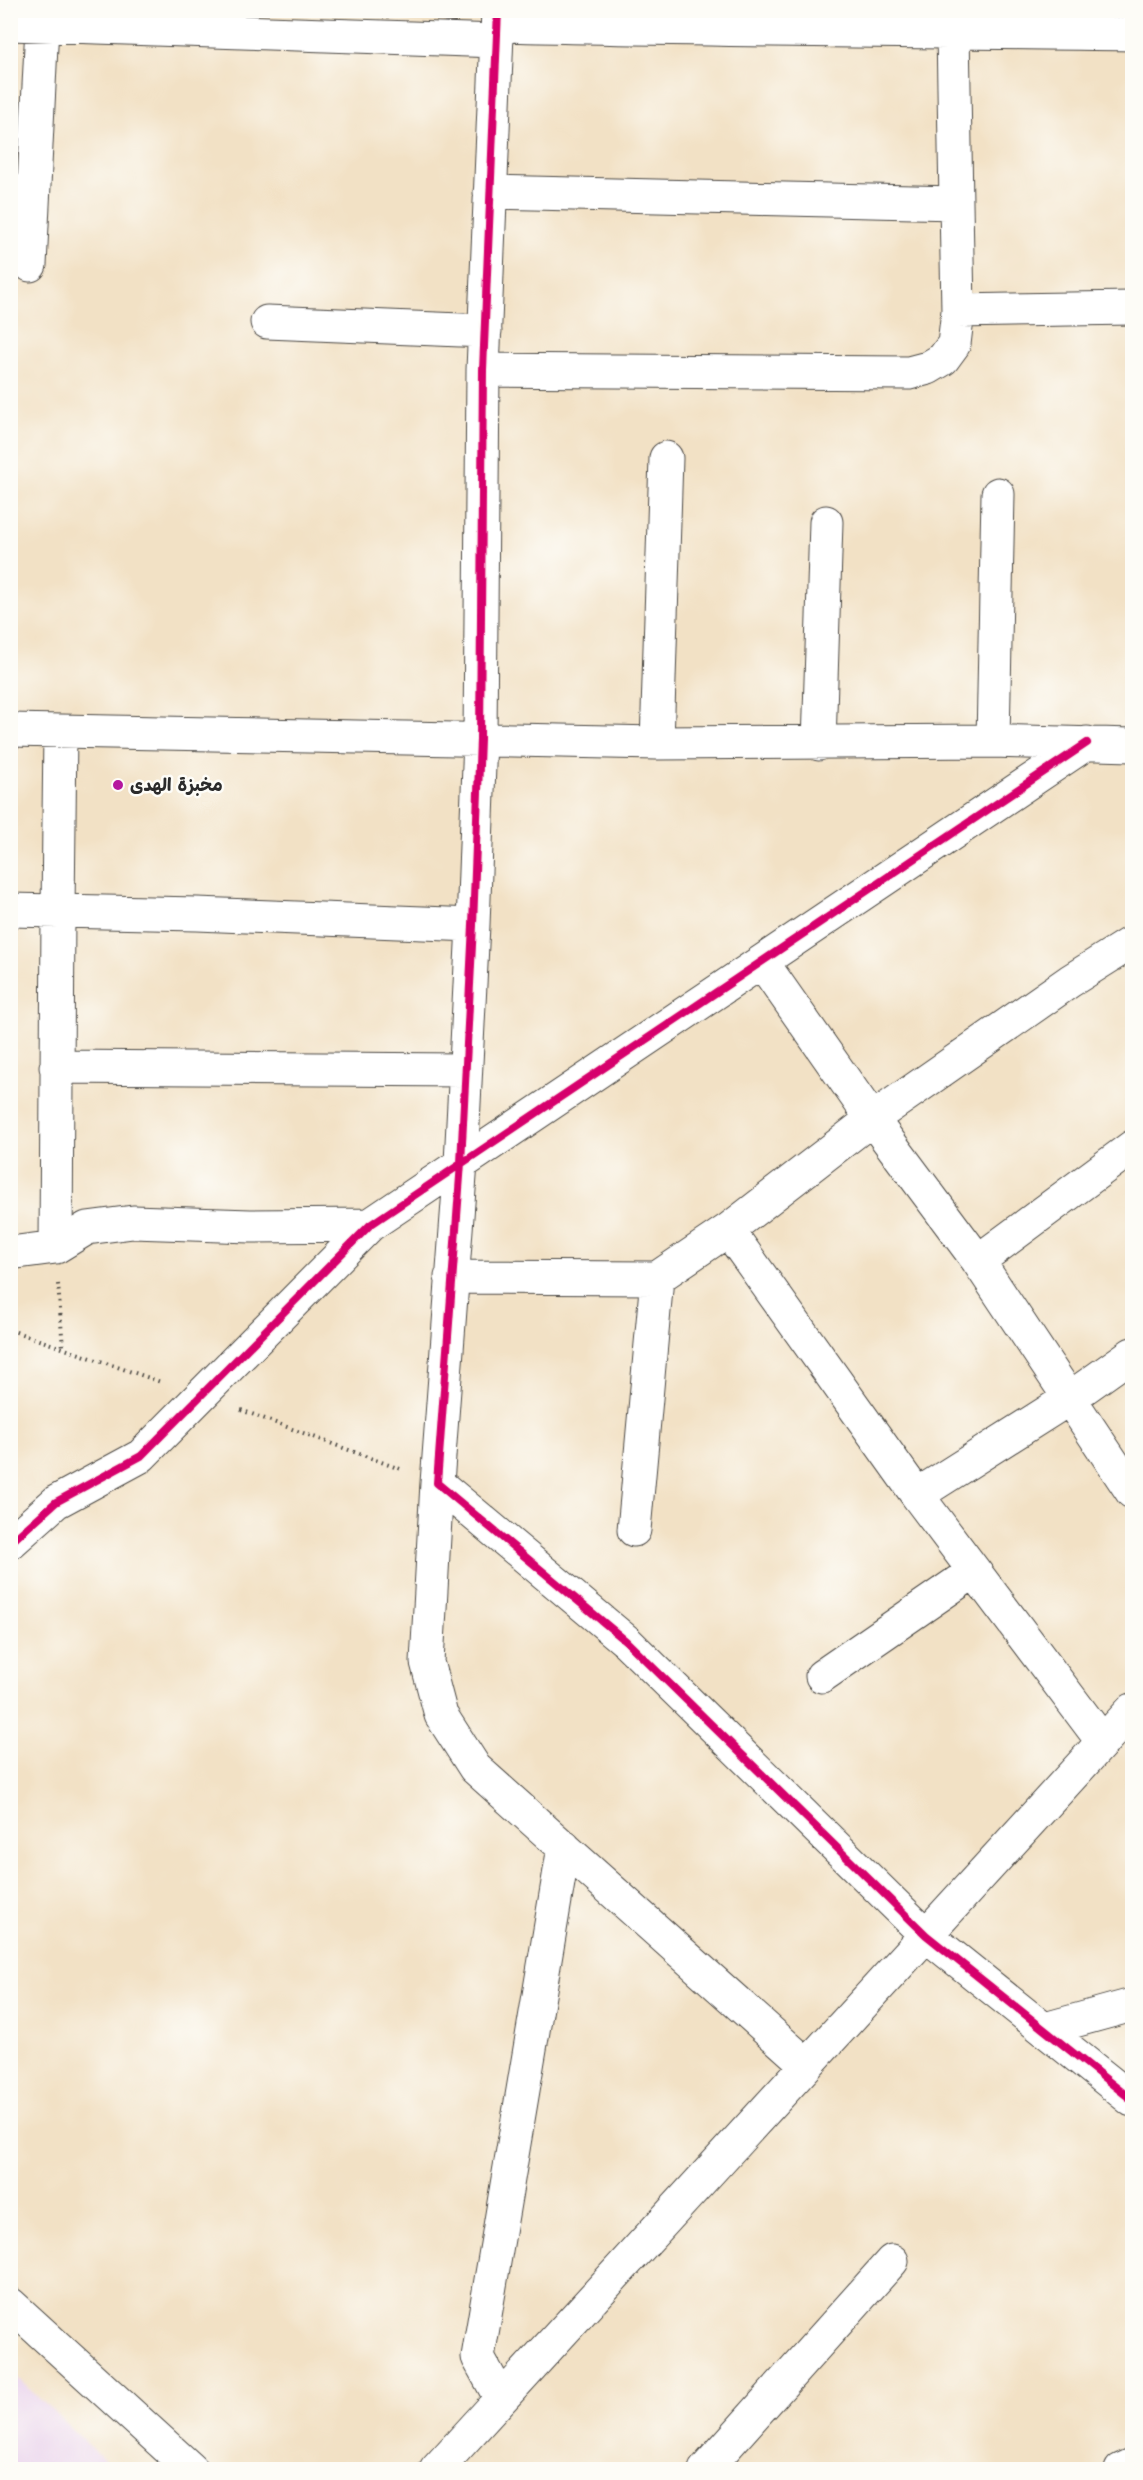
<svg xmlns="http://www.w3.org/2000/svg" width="1143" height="2480" viewBox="0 0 1143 2480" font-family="'Playpen Sans','Playpen Sans Arabic',sans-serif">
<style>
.built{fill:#e9d2ed}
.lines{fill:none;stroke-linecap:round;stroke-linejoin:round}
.minor-casing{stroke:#494642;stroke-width:35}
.path{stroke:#494642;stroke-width:4;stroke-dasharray:1.5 4.5;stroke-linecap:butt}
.minor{stroke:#fff;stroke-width:33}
.cycleway-casing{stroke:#fdfcf7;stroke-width:11}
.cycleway{stroke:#d6006c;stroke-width:8}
.poi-dot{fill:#b5179e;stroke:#fdfcf7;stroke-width:2}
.labels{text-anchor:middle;stroke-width:5;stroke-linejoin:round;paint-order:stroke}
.poi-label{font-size:18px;font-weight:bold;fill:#2b2b2b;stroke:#fdfcf7;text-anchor:start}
</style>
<rect width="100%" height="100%" fill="#fdfcf7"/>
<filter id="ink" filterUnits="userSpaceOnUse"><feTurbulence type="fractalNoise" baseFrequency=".0167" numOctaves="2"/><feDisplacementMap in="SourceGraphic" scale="12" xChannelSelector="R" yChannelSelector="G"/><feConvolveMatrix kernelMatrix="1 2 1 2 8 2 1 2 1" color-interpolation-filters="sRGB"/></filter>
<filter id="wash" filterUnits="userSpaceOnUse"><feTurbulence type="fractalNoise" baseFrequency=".008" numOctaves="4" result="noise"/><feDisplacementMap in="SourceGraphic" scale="24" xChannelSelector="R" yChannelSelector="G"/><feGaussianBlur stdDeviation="1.35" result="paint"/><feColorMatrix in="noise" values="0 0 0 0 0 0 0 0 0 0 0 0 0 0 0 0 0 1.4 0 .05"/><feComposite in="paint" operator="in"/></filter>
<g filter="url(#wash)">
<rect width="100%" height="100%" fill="#f2e1c5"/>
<!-- built -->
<path class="built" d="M10,2372H11L114,2469H11Z"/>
</g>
<g filter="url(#ink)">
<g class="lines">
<!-- minor casing -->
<g class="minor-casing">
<path id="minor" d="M498,10L483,370L480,739L473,925L461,1163L437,1483L626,1641L926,1935L1132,2100
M10,24L497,41
M498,25C709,31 921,31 1132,34
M490,192L956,203L953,31
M30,265L42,26
M958,311L1132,308
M267,322L485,331
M483,370L909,373L928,368L943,359L954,344L958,311L956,203
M10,730L657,743L993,741L1132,745
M993,741L998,494
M657,743L666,458
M819,744L826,522
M10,910L58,911L60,731
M56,1067L465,1070
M1132,1147L978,1261L1132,1492
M728,1230L917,1495
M56,1247L58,911L197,914L473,925
M10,1253L56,1247L87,1228L133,1222L250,1226L370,1225
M978,1261L872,1119L1070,981L1132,942
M451,1277L657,1278L728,1230L872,1119L762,962
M437,1483L427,1662L441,1715L475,1768L807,2065
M634,1530L657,1278
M10,1543L56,1502L141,1456L370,1225L1087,743
M822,1676L973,1572
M1103,1742L917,1495L1070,1398L1132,1354
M1045,2029L1132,2005
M10,2304L192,2470
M501,2399L478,2357L564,1847
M436,2470L1132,1710
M705,2470L892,2261
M1121,2470L1132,2465"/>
</g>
<!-- path -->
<path class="path" d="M58,1284L63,1348
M10,1330L161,1382
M241,1410L400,1469"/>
<!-- minor -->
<use href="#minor" class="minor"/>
<!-- cycleway casing -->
<g class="cycleway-casing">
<path id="cycleway" d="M498,10L483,370L480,739L473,925L461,1163L437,1483L626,1641L926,1935L1132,2100
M10,1543L56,1502L141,1456L370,1225L1087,743"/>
</g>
<!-- cycleway -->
<use href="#cycleway" class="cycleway"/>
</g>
</g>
<!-- markers -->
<circle class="poi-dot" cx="118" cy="785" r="6"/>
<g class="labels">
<!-- poi labels -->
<g class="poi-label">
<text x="130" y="791">مخبزة الهدى</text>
</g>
</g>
<!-- margin -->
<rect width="1143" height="2480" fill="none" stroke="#fdfcf7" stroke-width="36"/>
</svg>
